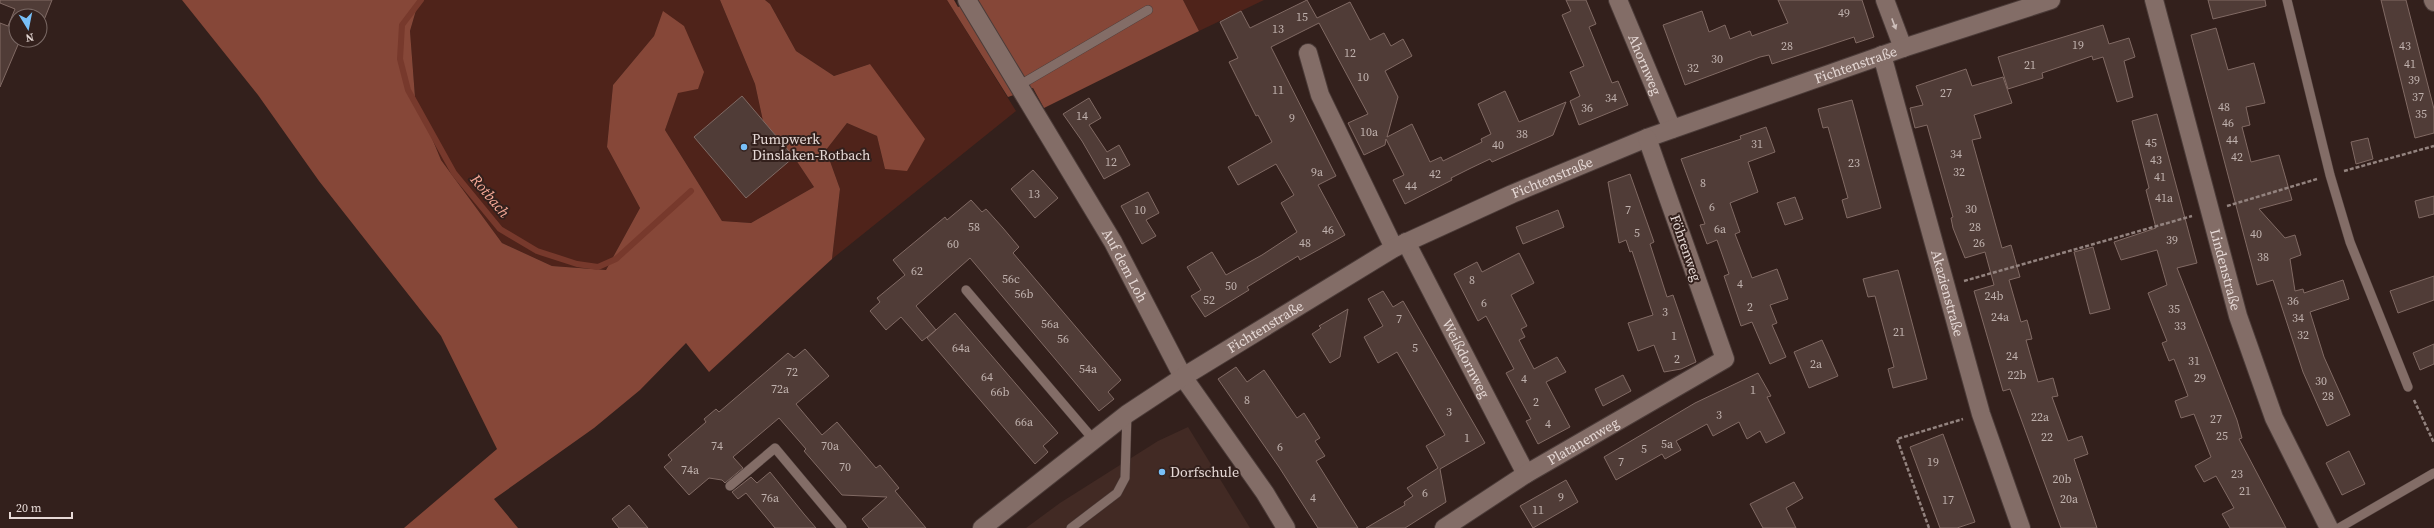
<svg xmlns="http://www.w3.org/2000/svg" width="2434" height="528" viewBox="0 0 2434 528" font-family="'Source Serif 4',serif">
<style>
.built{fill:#422a24}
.green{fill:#4f231a}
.forest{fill:#864738}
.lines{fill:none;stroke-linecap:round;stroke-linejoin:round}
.stream{stroke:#77392c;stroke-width:6}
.building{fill:#503c37;stroke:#816a64}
.service-casing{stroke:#4b3b38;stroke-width:10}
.minor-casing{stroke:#4b3b38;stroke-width:20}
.path{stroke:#93837f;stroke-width:2.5;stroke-dasharray:4 2;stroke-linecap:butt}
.service{stroke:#836d67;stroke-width:9}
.minor{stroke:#836d67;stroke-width:18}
.oneway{fill:#cdbeba}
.poi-dot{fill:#78bff7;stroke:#33201c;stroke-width:1.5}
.labels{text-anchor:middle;stroke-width:4;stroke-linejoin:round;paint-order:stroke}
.number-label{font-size:12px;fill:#c0b2ae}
.street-label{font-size:14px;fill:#e6d9d6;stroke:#33201c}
.poi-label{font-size:14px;fill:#e6d9d6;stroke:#33201c;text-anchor:start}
.water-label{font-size:15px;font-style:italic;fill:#f9ab99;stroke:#33201c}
</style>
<rect width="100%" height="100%" fill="#33201c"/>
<!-- built -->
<path class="built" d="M1188,427L1250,528H1026L1060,503L1158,441Z"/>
<!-- green -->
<path class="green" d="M419,0H720L755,84L763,121L742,96L694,137L746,198L794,157L814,187L751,223L722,221L665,130L678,92L698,89L663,12L654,36L613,85L607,147L640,208L606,270L552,266L502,243L441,160L415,97L410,31Z
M765,0H947L1016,111L832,259L840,189L826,150L847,123L877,136L885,169L870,64L834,76L796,51L770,4Z
M1183,0H1264L1199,31Z"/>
<!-- forest -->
<path class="forest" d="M182,0H419L410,31L415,97L441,160L502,243L552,266L606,270L640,208L607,147L613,85L654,36L663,11L684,26L704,72L698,89L678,93L665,130L722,221L751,223L814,187L794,157L763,121L755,84L720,0H765L770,4L796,51L834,76L870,64L925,139L907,171L885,169L877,136L847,123L826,150L840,189L832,259L709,372L686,343L640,390L594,428L494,499L518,528H404L497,449L441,336L319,181L258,95Z
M947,0H954L958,7L973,0H1183L1199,31L1044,108L1033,88L1008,97Z"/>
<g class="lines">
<!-- stream -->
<path class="stream" d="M421,0L402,25L400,59L408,90L454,173L500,229L537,251L577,264L598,267L616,259L691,191"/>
</g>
<!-- building -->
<path class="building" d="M0,0H52L44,20L40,19V16H16V40H20L0,87V23L8,26L15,9L0,3Z
M1307,0L1317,18L1350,2L1370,40L1384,33L1391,46L1403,39L1412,56L1385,71L1398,97L1387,137L1412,124L1430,162L1441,157L1443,161L1482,142L1481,139L1491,134L1478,104L1505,91L1519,122L1566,102L1553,135L1492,162L1490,159L1471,168L1451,178L1452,180L1405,204L1393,180L1404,175L1386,139L1385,145L1364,155L1348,123L1368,114L1319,23L1271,47L1336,176L1318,185L1345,235L1300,260L1298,256L1247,287L1249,290L1205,317L1191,296L1201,290L1187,267L1212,252L1226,275L1262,255L1297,232L1281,203L1294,195L1276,164L1238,185L1228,167L1272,142L1258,115L1256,116L1229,62L1238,58L1220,22L1241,11L1250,28Z
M1566,0H1586L1596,24L1589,27L1612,83L1618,81L1628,105L1579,125L1570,101L1580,96L1570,72L1584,66L1562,15L1571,11Z
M1778,0H1862L1874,37L1856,43L1854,37L1772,64L1769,55L1760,57L1685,85L1663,25L1702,11L1709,32L1725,25L1730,39L1750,31L1752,36L1788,23Z
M2208,0H2265L2266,6L2213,19Z
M2381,0H2406L2434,109V133L2415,138Z
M2103,25L2109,44L2129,38L2135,57L2124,61L2133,97L2117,102L2103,57L2093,60L2092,56L2042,73L2043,78L2008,89L1998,57Z
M2216,28L2228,70L2254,63L2265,103L2246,107L2250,125L2242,127L2251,162L2279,155L2292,200L2259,209L2285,238L2295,235L2301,255L2290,259L2295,291L2303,289L2304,293L2343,280L2349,299L2310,312L2324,357L2350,415L2327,426L2303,372L2273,280L2257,285L2191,35Z
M1966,69L1972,86L2003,77L2012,103L1974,115L1981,138L1972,140L2002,248L2011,245L2020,277L2009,280L2021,322L2027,320L2032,339L2026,340L2038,382L2053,378L2058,396L2052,397L2068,441L2082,436L2088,454L2074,459L2097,528H2061L2010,389L2003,391L1974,291L1994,285L1985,252L1965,258L1953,228L1951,218L1953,217L1927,125L1915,128L1910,108L1923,105L1916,86Z
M742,96L794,157L746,198L694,137Z
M1089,98L1101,118L1089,125L1107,152L1119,145L1130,165L1104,179L1082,141L1063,114Z
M1852,100L1881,208L1847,218L1842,200L1848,198L1828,127L1823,128L1818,109Z
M2157,114L2197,263L2177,268L2237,420L2242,438L2239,439L2286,528H2230L2222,514L2234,508L2216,476L2204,482L2195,466L2211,457L2194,414L2181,418L2175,401L2188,396L2174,359L2169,361L2162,343L2167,341L2148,293L2167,285L2157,250L2121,260L2114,242L2156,228L2146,190L2149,188L2132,121Z
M1766,127L1775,152L1748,162L1758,192L1730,203L1740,232L1735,234L1752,278L1777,269L1788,299L1770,305L1777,323L1772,325L1786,357L1770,364L1752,322L1741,326L1724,276L1729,274L1717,240L1707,244L1700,225L1705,224L1681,159L1741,139L1740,136Z
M2368,138L2373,159L2356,164L2351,142Z
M1033,170L1058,198L1035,218L1011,189Z
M1630,174L1654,242L1650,244L1667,297L1673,295L1696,362L1681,369L1664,372L1654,345L1638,351L1628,323L1653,315L1632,251L1630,252L1626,240L1619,243L1608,182Z
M1148,192L1159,213L1146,220L1156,236L1142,244L1121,206Z
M2434,196V214L2419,218L2415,201Z
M1795,197L1803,219L1785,225L1777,203Z
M971,200L982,212L986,209L1003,228L1019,247L1013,253L1121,380L1108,392L1114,399L1099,411L970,258L916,306L936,330L922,341L901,317L886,330L870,311L880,302L877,298L905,275L893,260L945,217L947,220Z
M1558,210L1564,227L1523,244L1516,227Z
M2093,247L2110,309L2090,314L2074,252Z
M1519,253L1534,283L1511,295L1527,326L1521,329L1525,337L1519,340L1534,369L1557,357L1566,372L1546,382L1570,427L1538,444L1526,421L1531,419L1506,373L1514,369L1486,316L1478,321L1454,274L1477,262L1482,272Z
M1898,270L1927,379L1893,388L1888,369L1894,367L1875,296L1868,297L1863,279Z
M2434,276V300L2398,313L2390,291Z
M1383,291L1393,307L1403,301L1485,443L1440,469L1446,502L1405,528H1366L1405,505L1404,502L1413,496L1407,488L1438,468L1426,446L1445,435L1397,352L1378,363L1364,337L1383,326L1368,299Z
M1348,309L1340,357L1330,363L1312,334L1321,328L1319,326Z
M955,313L1058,433L1043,446L1048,452L1035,464L927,338Z
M1822,340L1838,376L1809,388L1794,352Z
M2434,344V364L2420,370L2413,353Z
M805,349L829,376L796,404L822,435L837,422L876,468L880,465L899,488L895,491L926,528H869L862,519L887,497L842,495L804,451L806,449L779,418L733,457L743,468L725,483L722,480L709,478L689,495L664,467L672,460L668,455L706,422L704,419L716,409L719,412L788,353L794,358Z
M1236,367L1247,382L1264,370L1297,418L1304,413L1320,438L1315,441L1325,456L1316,461L1358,528H1318L1279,467L1218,379Z
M1758,373L1771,396L1767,397L1785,433L1766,443L1760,431L1747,439L1739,422L1713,436L1707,424L1676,441L1681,450L1665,459L1662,454L1616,480L1604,457L1695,403Z
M1623,375L1631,391L1603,406L1595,389Z
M1943,434L1975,522L1957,528H1940L1910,447Z
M2349,451L2365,484L2342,495L2326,463Z
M770,472L804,514L816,528H775L746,493L738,499L732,492L751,477L757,483Z
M1566,480L1578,502L1533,528L1520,506Z
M1794,482L1803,498L1786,508L1796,528H1763L1750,504Z
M629,505L648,528H619L612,519Z"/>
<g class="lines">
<!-- service casing -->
<g class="service-casing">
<path id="service" d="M2287,0L2330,175L2350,242L2408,387
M1018,86L1148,10
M966,290L1093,439
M730,486L775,448L842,528
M1071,528L1117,493L1125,478L1127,414
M2339,528L2434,473"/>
</g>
<!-- minor casing -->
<g class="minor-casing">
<g id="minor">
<path id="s1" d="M967,0L1113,242L1183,377L1265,493L1286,528"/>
<path id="s2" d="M1618,0L1672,129"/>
<path d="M1885,0L1903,48"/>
<path id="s3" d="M2154,0L2238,316L2274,418L2329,528"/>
<path d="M2433,0L2434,2"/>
<path d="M1308,53L1320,95L1394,248"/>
<path id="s4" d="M1882,55L1981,414L2021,528"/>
<path id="s5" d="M1406,242L1526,474"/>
<path id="s6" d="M982,528L1127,414L1183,377L1394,248L1512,194L1647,138L1903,48L2051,0"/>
<path id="s7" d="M1444,528L1526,474L1725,359L1647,138"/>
</g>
</g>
<!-- path -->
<path class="path" d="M2344,171L2434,146
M2227,206L2317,179
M1964,281L2192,216
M2414,400L2434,443
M1929,528L1897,439L1963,419"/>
<!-- service -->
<use href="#service" class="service"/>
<!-- minor -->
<use href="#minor" class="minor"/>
</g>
<!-- one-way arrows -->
<defs><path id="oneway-solid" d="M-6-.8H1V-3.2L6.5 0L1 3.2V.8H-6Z"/></defs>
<use class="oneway" href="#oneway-solid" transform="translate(1894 24) rotate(69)"/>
<!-- markers -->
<g class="poi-dot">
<circle cx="744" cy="147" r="4"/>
<circle cx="1162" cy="472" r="4"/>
</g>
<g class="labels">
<!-- number labels -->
<g class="number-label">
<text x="1844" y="17">49</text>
<text x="1302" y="21">15</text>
<text x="1278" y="33">13</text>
<text x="2078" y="49">19</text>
<text x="1787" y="50">28</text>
<text x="2405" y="50">43</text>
<text x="1350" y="57">12</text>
<text x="1717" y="63">30</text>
<text x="2410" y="68">41</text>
<text x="2030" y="69">21</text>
<text x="1693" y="72">32</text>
<text x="1363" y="81">10</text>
<text x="2414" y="84">39</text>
<text x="1278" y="94">11</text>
<text x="1946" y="97">27</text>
<text x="2418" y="101">37</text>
<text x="1611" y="102">34</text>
<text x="2224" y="111">48</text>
<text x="1587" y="112">36</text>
<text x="2421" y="118">35</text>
<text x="1082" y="120">14</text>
<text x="1292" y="122">9</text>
<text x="2228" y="127">46</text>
<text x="1369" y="136">10a</text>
<text x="1522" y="138">38</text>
<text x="2232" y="144">44</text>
<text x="2151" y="147">45</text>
<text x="1757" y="148">31</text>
<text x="1498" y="149">40</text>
<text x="1956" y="158">34</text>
<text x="2237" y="161">42</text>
<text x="2156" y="164">43</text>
<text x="1111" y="166">12</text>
<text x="1854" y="167">23</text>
<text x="1317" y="176">9a</text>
<text x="1959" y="176">32</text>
<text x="1435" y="178">42</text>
<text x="2160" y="181">41</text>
<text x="1703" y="187">8</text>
<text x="1411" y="190">44</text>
<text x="1034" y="198">13</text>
<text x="2164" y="202">41a</text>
<text x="1712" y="211">6</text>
<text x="1971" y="213">30</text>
<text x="1140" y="214">10</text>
<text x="1628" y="214">7</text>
<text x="974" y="231">58</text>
<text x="1975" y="231">28</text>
<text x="1720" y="233">6a</text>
<text x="1328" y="234">46</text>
<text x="1637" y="237">5</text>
<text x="2256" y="238">40</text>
<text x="2172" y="244">39</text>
<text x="1305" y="247">48</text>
<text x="1979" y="247">26</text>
<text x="953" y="248">60</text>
<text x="2263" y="261">38</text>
<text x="917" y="275">62</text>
<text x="1011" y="283">56c</text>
<text x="1472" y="284">8</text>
<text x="1740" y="288">4</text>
<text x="1231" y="290">50</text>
<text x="1024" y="298">56b</text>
<text x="1994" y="300">24b</text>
<text x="1209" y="304">52</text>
<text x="2293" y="305">36</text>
<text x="1484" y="307">6</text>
<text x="1750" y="311">2</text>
<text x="2174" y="313">35</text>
<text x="1665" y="316">3</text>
<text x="2000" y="321">24a</text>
<text x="2298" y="322">34</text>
<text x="1399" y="323">7</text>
<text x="1050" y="328">56a</text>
<text x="2180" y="330">33</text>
<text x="1899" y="336">21</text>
<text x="2303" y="339">32</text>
<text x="1674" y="340">1</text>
<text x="1063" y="343">56</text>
<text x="961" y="352">64a</text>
<text x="1415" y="352">5</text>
<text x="2012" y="360">24</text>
<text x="1677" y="363">2</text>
<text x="2194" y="365">31</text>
<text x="1816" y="368">2a</text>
<text x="1088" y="373">54a</text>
<text x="792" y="376">72</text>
<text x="2017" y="379">22b</text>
<text x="987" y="381">64</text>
<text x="2200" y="382">29</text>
<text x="1524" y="383">4</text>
<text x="2321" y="385">30</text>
<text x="780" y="393">72a</text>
<text x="1753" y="394">1</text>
<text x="1000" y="396">66b</text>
<text x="2328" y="400">28</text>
<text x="1247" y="404">8</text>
<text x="1536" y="406">2</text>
<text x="1449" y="416">3</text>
<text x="1719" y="419">3</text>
<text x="2040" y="421">22a</text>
<text x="2216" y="423">27</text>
<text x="1024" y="426">66a</text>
<text x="1548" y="428">4</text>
<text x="2222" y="440">25</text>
<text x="2047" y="441">22</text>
<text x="1467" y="442">1</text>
<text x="1667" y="448">5a</text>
<text x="717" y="450">74</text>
<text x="830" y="450">70a</text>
<text x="1280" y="451">6</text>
<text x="1644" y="453">5</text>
<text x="1621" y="466">7</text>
<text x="1933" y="466">19</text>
<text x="845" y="471">70</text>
<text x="690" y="474">74a</text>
<text x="2237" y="478">23</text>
<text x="2062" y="483">20b</text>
<text x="2245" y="495">21</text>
<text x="1425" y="497">6</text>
<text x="1561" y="501">9</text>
<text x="770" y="502">76a</text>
<text x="1313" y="502">4</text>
<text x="2069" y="503">20a</text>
<text x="1948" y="504">17</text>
<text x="1538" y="514">11</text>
</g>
<!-- street labels -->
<g class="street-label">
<text dy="5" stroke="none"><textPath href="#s2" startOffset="70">Ahornweg</textPath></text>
<text dy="5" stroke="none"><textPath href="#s6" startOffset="996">Fichtenstraße</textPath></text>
<text dy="5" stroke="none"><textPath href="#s6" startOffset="672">Fichtenstraße</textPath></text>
<text transform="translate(1686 248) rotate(71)" y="5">Föhrenweg</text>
<text dy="5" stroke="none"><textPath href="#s1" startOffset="309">Auf dem Loh</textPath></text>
<text dy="5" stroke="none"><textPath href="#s3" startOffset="279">Lindenstraße</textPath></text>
<text dy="5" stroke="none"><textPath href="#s4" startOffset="247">Akazienstraße</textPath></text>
<text dy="5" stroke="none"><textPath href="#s6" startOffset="348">Fichtenstraße</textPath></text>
<text dy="5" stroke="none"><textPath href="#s5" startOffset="131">Weißdornweg</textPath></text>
<text dy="5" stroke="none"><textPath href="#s7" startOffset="164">Platanenweg</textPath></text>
</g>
<!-- poi labels -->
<g class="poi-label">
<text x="752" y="144">Pumpwerk<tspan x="752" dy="16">Dinslaken-Rotbach</tspan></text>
<text x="1170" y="477">Dorfschule</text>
</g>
<!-- water labels -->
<g class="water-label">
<text transform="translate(490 196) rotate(50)" y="5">Rotbach</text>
</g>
</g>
<!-- north arrow -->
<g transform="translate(28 28) rotate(170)"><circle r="19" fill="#33201c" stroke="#7b6a66"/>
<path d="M0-3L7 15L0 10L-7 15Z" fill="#78bff7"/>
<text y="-6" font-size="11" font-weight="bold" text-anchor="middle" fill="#e6d9d6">N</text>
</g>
<!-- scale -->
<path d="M10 512v6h62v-6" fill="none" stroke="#e6d9d6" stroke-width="2"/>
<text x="16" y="512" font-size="12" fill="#e6d9d6" stroke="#33201c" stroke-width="3" paint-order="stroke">20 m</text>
</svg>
